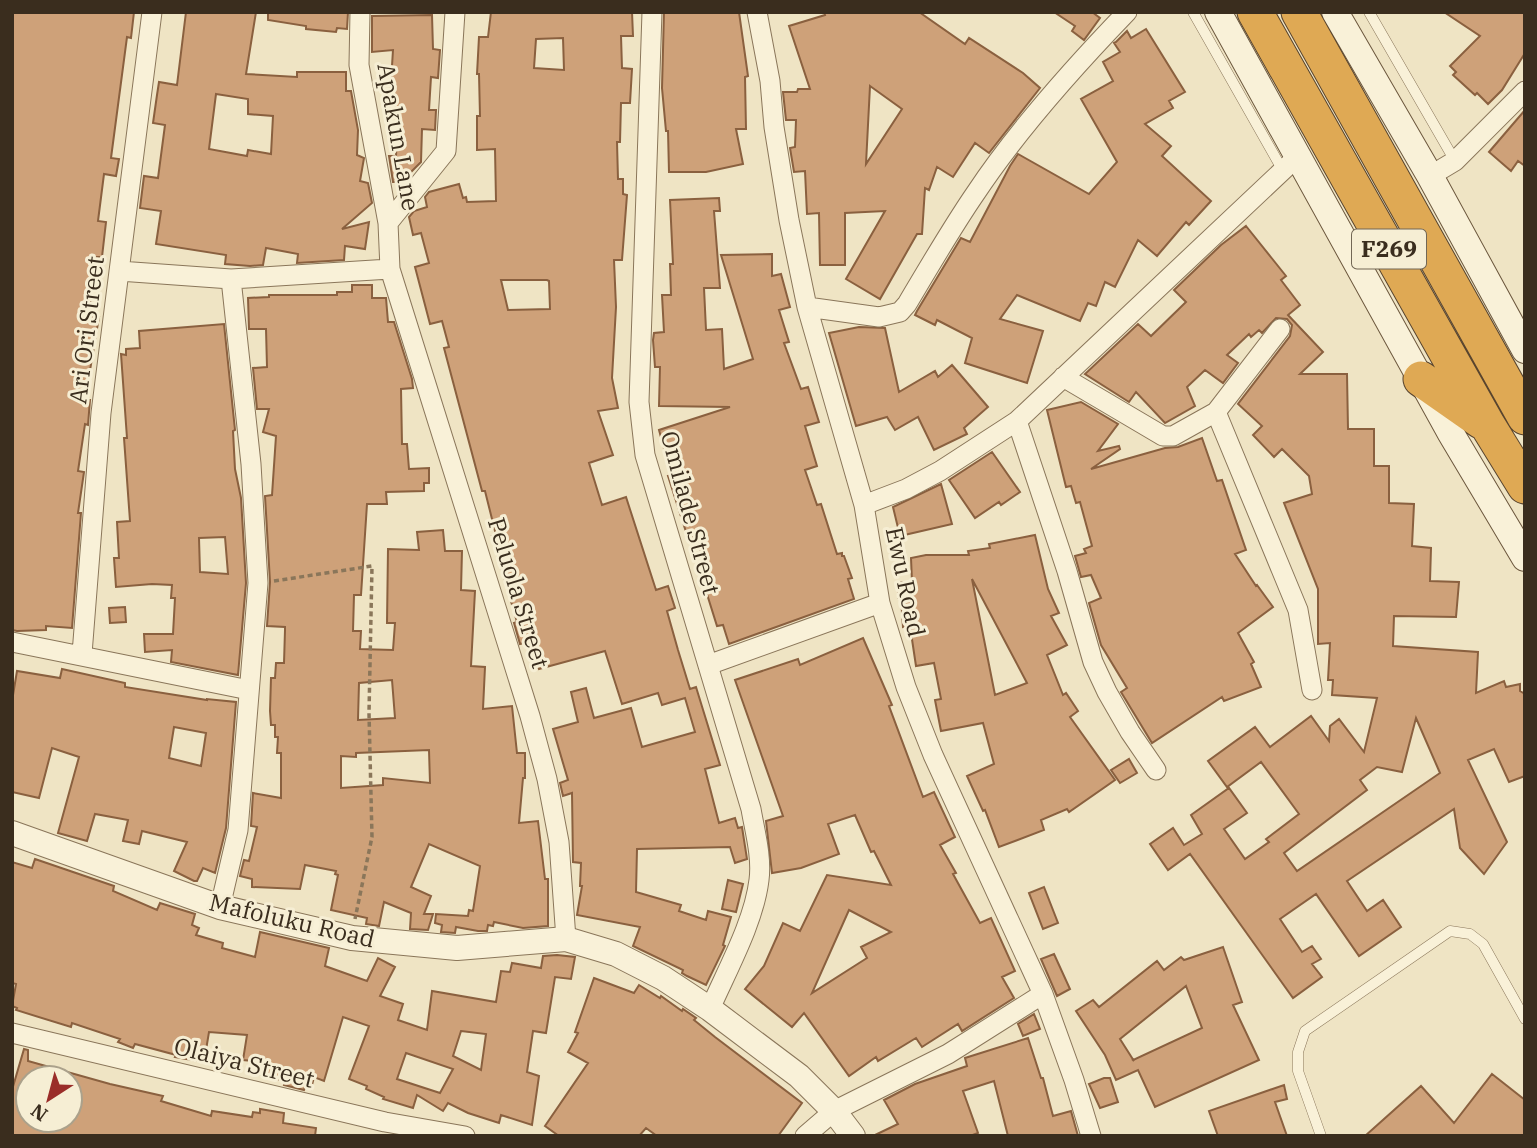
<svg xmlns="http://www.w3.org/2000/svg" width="1537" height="1148" viewBox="0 0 1537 1148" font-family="'IBM Plex Serif',serif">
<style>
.building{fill:#cea179;stroke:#8a603f;stroke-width:2;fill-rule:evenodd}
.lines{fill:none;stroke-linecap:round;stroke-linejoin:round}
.service-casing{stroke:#8a765a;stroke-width:11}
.minor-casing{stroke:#8a765a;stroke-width:21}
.tertiary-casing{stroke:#8a765a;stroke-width:26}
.secondary-casing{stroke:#6c573d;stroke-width:28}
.motorway-casing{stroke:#58442e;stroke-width:37}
.path{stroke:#8a765a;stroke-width:3.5;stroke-dasharray:5 3.5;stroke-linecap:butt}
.service{stroke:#f9f1d8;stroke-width:10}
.minor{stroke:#f9f1d8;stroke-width:19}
.tertiary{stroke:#f9f1d8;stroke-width:24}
.secondary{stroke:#f9f1d8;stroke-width:26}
.motorway{stroke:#dfa954;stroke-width:35}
.labels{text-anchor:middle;stroke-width:6;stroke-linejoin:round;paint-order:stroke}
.shield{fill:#f6eed4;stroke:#726755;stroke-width:2}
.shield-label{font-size:23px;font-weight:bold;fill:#3a2d1e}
.street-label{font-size:24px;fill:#3a2d1e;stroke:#f6eed4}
</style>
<rect width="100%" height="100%" fill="#efe4c4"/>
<!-- building -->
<path class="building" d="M12,12H134L131,38L127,37L111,158L119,159L116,176L104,174L98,221L106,222L102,257H97L88,316L99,317L85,400H90L88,425L85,424L78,471L84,472L78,513H81L72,628L46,626V630L17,631L12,630Z
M186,12H256L246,74L297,77V72H346V91H351L358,130L357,155L364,158L360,181L368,183L372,203L342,229L369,222L365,249L345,246L344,260L297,263L298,254L266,248L263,265L250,266L225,264L226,255L156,244L161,211L140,208L144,176L158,178L165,125L153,123L157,95L159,82L177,85ZM216,94L248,99V114L273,116L271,154L248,150L247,156L209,149Z
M268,12H348L347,29L337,28L336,32L306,29V26L268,20Z
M491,12H632L633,36H621L622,68L632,69L630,103H621L620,142H617L618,179H623V194L627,195L622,260H614L616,307L612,378L618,408L598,411L613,455L589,463L602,505L626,497L656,590L668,586L675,608L667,611L678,650L690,689L696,687L720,765L705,769L719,823L735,818L738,828L742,827L747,859L735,863L730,847L637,849L636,892L681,905L679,911L706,920L708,911L731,917L723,945L725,946L706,985L687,976L682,973L683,970L633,946L640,927L577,915L582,886H580L581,863L573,862L572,793L563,796L560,783L568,780L553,729L578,722L571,692L586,688L594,718L631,708L642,747L695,732L685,698L662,705L658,693L622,704L605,651L539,669L532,641L520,644L514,623L517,622L492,536L496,535L485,491H482L444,348L449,347L442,321L430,324L415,267L429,263L421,233L413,235L409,217L414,211L427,207L425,197L429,192L459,184L463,198L466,197L467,202L496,201L495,149L477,150V116H480L479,74H477L479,37H488ZM563,38L564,70L534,68L536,39ZM501,280H547L549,281L550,309L508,310Z
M664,12H739L748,76L745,77L746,129H736L743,164L706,172H669L668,131H666L662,88Z
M824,12H919L965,44L969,38L1023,73L1040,88L989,153L975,143L953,177L937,167L929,190L925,188L922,234H917L880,299L846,279L885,211L845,213V265H820L819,213L807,214L805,171L794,172L790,148L795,147L796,120H786L783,92H797L798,89H810L789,26L825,15ZM870,86L902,109L866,164Z
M1054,12H1092L1100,18L1084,40L1072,31L1075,26Z
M1444,12H1525V53L1502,90L1488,104L1477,93L1475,95L1453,75L1456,72L1450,66L1480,36Z
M432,15L433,49L440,50L438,78L431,77L429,110H436L435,130L422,129L421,162L401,182H393L389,156H396L398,114L389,113L393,50L372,52V16Z
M1146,29L1185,92L1169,101L1173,108L1145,124L1171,146L1162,156L1211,201L1189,225L1186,222L1157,256L1138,240L1115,287L1105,282L1096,306L1088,303L1080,321L1017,295L1000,319L1043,331L1027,383L965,363L972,338L937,320L935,325L915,315L917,311L961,238L970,242L1010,166L1018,154L1089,194L1117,162L1081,99L1113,81L1103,62L1120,52L1114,43L1116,42L1127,31L1131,38Z
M1525,110V166L1518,161L1511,171L1489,152Z
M719,198L720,211H714L720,288H704L706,330L722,329L724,369L753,359L721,255L772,254V276L781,274L790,307L779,310L789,342L784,343L801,389L808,387L819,422L805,426L817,466L805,470L817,505L821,504L837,554L842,553V556H844L852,578L848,579L854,599L729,644L723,625L717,626L706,591L713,589L696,536L688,538L668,476L671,475L659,430L730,407L659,406L660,367H655L653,340L654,333L664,332L662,295H671L670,264H673L670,200Z
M1246,226L1286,276L1281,280L1300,305L1288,315L1323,352L1300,374H1347L1348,429H1374V466H1389V503L1414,504L1412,546L1431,548L1430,581L1459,582L1456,617L1394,616L1393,646L1478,652L1476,693L1504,681L1506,687L1520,684V691L1525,694V776L1509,782L1494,749L1468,760L1507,842L1484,874L1460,848L1454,809L1347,881L1367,911L1383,900L1401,927L1359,956L1316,894L1280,919L1302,952L1312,946L1321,959L1312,964L1322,977L1293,998L1190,854L1168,870L1150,844L1173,828L1184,845L1202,834L1191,815L1229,788L1247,813L1224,829L1245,859L1269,842L1266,839L1299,814L1261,762L1227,787L1208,761L1255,727L1270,747L1311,716L1329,741L1330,726L1339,719L1364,752L1377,698L1332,695L1333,680H1328L1330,643L1318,644V589L1284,503L1312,494L1309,476L1282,449L1274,457L1253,435L1262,426L1238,404L1290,336L1292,325L1287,319L1276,318L1262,333L1259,330L1251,337L1249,334L1227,355L1238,363L1223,383L1205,370L1187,387L1195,406L1165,423L1136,392L1129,402L1085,374L1138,324L1151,336L1186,302L1174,290L1221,245ZM1416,718L1440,773L1297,871L1284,853L1367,790L1360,780L1377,767L1402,772Z
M352,285H372V298H386L388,322H394L412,379L413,388L401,389L402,444H407L409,469L429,468V483H424V491L386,492L387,504H367L361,595H354L353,631H361L360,649L393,650L395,623H387L388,549L419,550L417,532L443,530L445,551H462L461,590L475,591L471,666L485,667L483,709L512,706L517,753H525V778H523L519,823L538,821L545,879H548V926L523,928L494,922L493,926L488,925L487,931H478L456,927L455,933L441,932L442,925L435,923L436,914L468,916L469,910L473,911L480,866L429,844L411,887L431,896L424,914H433L428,930L410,929L411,913L384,902L379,926L366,924L367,918L331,910L338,875L335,874L336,871L305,865L300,889L252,887V879L240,876L244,860L249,861L257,827L251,826L253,793L281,798V753H277L278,737H275V725H271L270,711L271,678H275L276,663H284L285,630V627L267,626L270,582L265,496L272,495L276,436L263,432L269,409H257L253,368L267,367L266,329H249L248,298L269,297V295H337V292H352ZM392,680L395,718L358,720L359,683ZM429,750L430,783L383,778V785L341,788V756L356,757V753Z
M224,324L235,430L233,431L235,469L241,498L246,583L238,675L171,662L172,650L145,652L144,634H173L175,598H171L172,585L152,584L116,587L114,558H119L117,522L130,521L124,438H127L121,354L126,355V349L140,348L139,331ZM225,537L228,574L200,572L199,538Z
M859,327L885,328L899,392L935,371L938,377L952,365L988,407L964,428L967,434L934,450L918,417L895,430L887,417L856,426L829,333Z
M1081,402L1118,424L1098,451L1119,446L1120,449L1091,469L1165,448L1178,447L1202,438L1217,481L1222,480L1246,550L1235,554L1256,586L1257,585L1273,607L1238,633L1254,662L1251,664L1261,687L1224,701L1222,697L1152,743L1121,692L1127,688L1101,645L1089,603L1101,598L1091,575L1081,577L1075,556L1086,553L1084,549L1092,546L1080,502L1076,503L1071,486L1066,487L1047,410Z
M992,452L1020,492L1001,505L999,502L975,518L949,480Z
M941,484L952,524L900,536L893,507Z
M1035,535L1048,589L1059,613L1051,616L1067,645L1047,655L1063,695L1066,693L1078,711L1070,717L1115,780L1069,812L1067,809L1041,820L1044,830L999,847L985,810L983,811L967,776L994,764L983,723L941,731L935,700L941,699L934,663L916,666L910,626L903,627L901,598H898V582H912L911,558L926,555H969L968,551L990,548L989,544ZM972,579L1027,683L995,695Z
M125,607L126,622L110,623L109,608Z
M863,638L892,705L889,706L923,797L934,792L955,837L940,845L956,873L953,874L980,923L991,918L1015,971L1002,977L1014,998L962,1031L958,1024L922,1047L916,1038L878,1061L876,1057L849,1076L804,1013L792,1027L745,989L764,966L783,923L800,931L827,875L891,885L874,851L871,852L855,815L828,824L839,854L801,868L772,873L766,821L783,816L735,680L798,659L800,665ZM849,910L891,932L861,947L867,958L812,993Z
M62,669L125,683V687L207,700V699L236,702L226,828L215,873L203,868L197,881H194L174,871L187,842L142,831L139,844L123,841L128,820L95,814L87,841L58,833L79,757L52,748L39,798L12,792V701L17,671L60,678ZM174,727L206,733L201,766L169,758Z
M1129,759L1137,773L1120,783L1111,770Z
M35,859L114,886L113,891L157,910L160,903L195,914L192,925L199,928L196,935L223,943L222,948L255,957L260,932L329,948L325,966L367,981L378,958L395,967L380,996L403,1004L398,1020L427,1030L432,991L496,1002L501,971L510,972L512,963L541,968L543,956L557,955L575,957L571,979L555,977L546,1033L533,1031L527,1072L539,1076L532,1125L501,1115L499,1123L468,1113L448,1103L443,1111L417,1095L413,1108L383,1099L384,1097L366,1089L367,1086L349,1079L369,1026L343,1017L324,1081L314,1077L311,1089L305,1087L304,1090L284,1085L285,1081L261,1075L263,1062L243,1060L247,1035L209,1032L204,1062L175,1057L176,1055L135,1044L133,1048L118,1042L120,1039L72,1023L71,1027L16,1010L17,1008L12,1006L16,984L12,983V862L32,868ZM461,1031L486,1034L481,1070L453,1056ZM406,1053L453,1069L440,1093L397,1079Z
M728,880L743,884L736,912L722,909Z
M1044,887L1058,923L1043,929L1029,893Z
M1223,947L1242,1002L1233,1005L1259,1060L1155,1107L1138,1070L1116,1080L1105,1055L1076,1011L1093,1000L1099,1007L1157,961L1164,970L1181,957L1184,960ZM1186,986L1202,1028L1133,1060L1134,1061L1120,1039Z
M1054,954L1070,989L1057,996L1041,959Z
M594,978L634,993L639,985L660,998L661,996L682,1011L683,1009L696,1018L694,1020L715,1037L802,1103L778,1136H657L646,1128L639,1136H559L545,1126L588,1063L568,1052L578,1033L575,1032Z
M1034,1014L1040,1029L1023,1036L1018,1024Z
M1028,1038L1041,1078H1043L1053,1116L1071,1111L1078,1136H1008L994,1081L963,1091L978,1133L970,1136H873L898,1124L884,1100L915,1084L967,1066L965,1058Z
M24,1049L28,1050V1061L110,1084L163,1096L161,1101L211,1116L212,1111L252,1117L253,1112L260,1113V1109L284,1113L283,1123L316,1128L315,1136H12V1090ZM28,1078H70V1120H28Z
M1492,1074L1525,1100V1136H1365L1421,1086L1454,1123Z
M1104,1078H1110L1118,1102L1100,1108L1089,1084Z
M1284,1085L1287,1099L1275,1102L1287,1136H1218L1209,1111Z"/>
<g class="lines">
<!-- service casing -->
<g class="service-casing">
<path id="service" d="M1193,12L1282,169
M1369,12L1455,161
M1321,1136L1298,1071V1052L1305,1031L1450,931L1470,934L1483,944L1525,1019"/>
</g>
<!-- minor casing -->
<g class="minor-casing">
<path id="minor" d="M360,12L359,65L388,223L390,269L530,716L547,779L559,842L566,939
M652,12L639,402L645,455L751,809C755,832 762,857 759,880C754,922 727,970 710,1009
M757,12L770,81L774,127L789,220L807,307L864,505L880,603L906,687L933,755L1043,994L1074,1080L1091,1136
M1430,176L1455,161L1525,91
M388,223L446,151L455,12
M119,271L231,279L390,269
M807,307L879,317L900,312L907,304C929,267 951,229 975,194C1018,129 1073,68 1127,12
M1063,377L1163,436H1173L1216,412L1280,329
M1216,412L1298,610L1312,690
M1017,421L1067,571L1093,662L1107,692L1130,732L1156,770
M864,505L906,489L940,471L1017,421L1297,157
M12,642L249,690
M82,654L101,413L152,12
M708,665L880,603
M220,907L238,830L258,583L251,464L231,279
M12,1033L385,1122L465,1136
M805,1136L834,1111L948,1054L1043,994"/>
</g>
<!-- tertiary casing -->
<g class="tertiary-casing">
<path id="tertiary" d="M12,833L220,907L352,938L457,948L566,939L616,954L663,978L710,1009L799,1076L834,1111L853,1136"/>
</g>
<!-- secondary casing -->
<g class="secondary-casing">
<path id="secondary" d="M1218,12L1450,432L1525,558
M1335,12L1430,176L1525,350"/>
</g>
<!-- motorway casing -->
<g class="motorway-casing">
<path id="motorway" d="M1255,12L1488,426L1525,486
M1299,12L1525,417
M1421,379L1481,421"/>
</g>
<!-- path -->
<path class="path" d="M274,581L372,566L369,713L372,837L355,919"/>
<!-- service -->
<use href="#service" class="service"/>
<!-- minor -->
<use href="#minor" class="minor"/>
<!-- tertiary -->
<use href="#tertiary" class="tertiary"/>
<!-- secondary -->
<use href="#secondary" class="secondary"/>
<!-- motorway -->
<use href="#motorway" class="motorway"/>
</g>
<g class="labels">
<!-- shield labels -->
<rect class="shield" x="1352" y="229.5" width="74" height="39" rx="5"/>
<g class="shield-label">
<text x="1389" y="257">F269</text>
</g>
<!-- street labels -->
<g class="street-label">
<text transform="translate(398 137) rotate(80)" y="8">Apakun Lane</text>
<text transform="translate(87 330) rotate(-83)" y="8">Ari Ori Street</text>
<text transform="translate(690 513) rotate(75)" y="8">Omilade Street</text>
<text transform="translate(905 582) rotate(78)" y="8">Ewu Road</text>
<text transform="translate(518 593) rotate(73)" y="8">Peluola Street</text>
<text transform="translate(292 921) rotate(13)" y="8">Mafoluku Road</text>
<text transform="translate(244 1063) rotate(14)" y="8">Olaiya Street</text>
</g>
</g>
<!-- border -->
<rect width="1537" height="1148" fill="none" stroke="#3a2d1e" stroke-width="28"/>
<!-- north arrow -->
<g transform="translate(49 1099) rotate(216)"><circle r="33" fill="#f6eed4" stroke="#aba18b" stroke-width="2"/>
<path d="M0-5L12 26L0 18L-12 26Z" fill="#9a2d29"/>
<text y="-10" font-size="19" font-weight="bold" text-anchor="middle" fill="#3a2d1e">N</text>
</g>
</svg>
